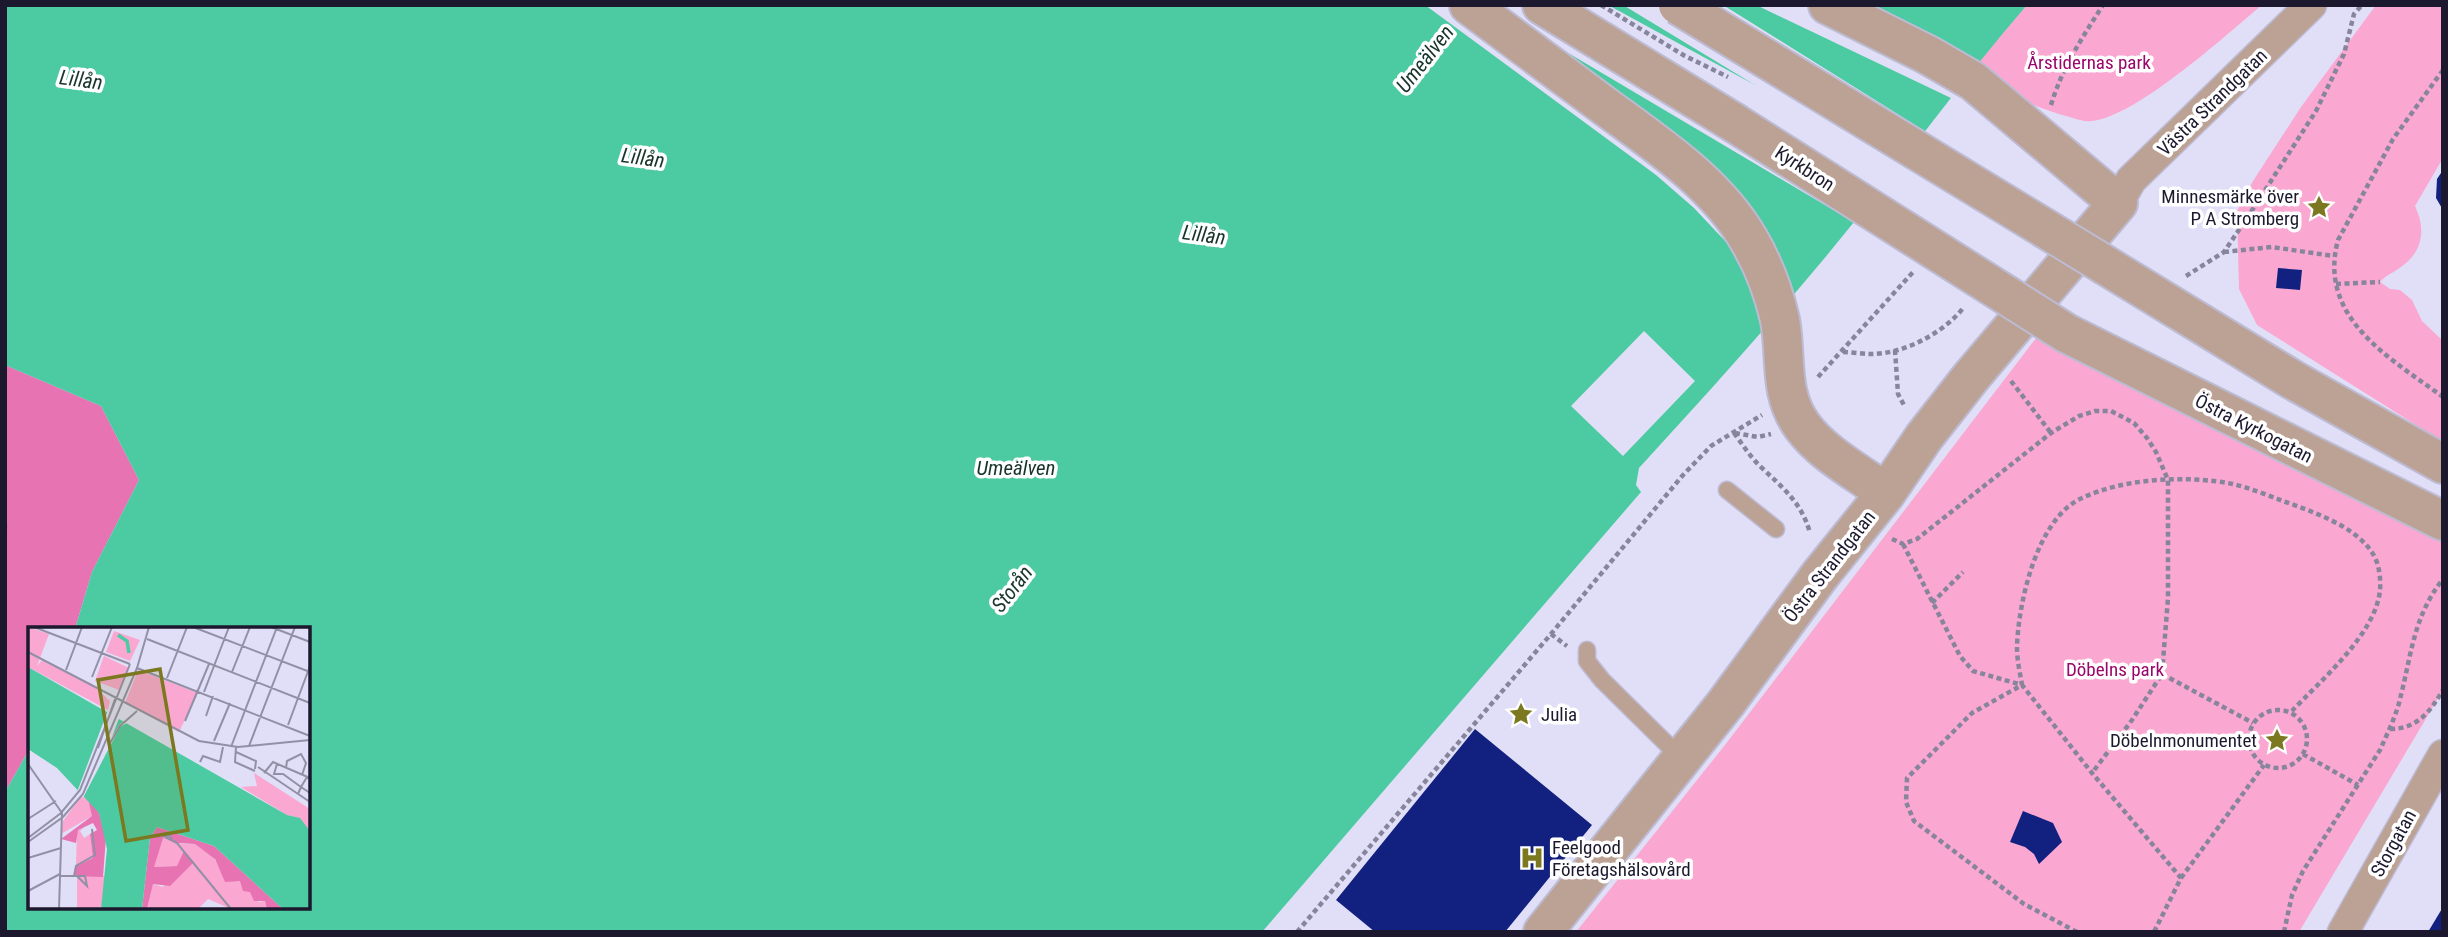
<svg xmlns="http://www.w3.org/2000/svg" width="2448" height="937" viewBox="0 0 2448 937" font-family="'Roboto Condensed',sans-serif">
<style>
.green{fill:#faa7d1}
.forest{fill:#e773b2}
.water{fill:#4ccaa1}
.pier{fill:#e0dff7}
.building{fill:#122080}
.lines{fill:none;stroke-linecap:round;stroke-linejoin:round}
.service-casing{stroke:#bdbbd3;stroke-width:19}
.minor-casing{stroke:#bdbbd3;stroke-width:33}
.tertiary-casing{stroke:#bdbbd3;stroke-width:42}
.path{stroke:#87859c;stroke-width:4.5;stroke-dasharray:5 3.5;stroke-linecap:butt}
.service{stroke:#bca295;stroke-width:16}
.minor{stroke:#bca295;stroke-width:30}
.tertiary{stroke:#bca295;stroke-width:38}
.tertiary-bridge-casing{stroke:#bdbbd3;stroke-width:42;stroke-linecap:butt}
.path-bridge{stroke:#87859c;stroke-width:4.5;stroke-dasharray:5 3.5;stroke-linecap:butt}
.tertiary-bridge{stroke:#bca295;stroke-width:38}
.labels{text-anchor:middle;stroke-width:7;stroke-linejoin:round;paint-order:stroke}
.park-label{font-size:19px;fill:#9b066a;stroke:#fff}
.street-label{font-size:19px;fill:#1c192e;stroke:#fff}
.poi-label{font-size:19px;fill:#1c192e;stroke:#fff;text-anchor:end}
.water-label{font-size:21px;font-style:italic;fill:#19342a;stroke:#fff}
.inset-river{fill:none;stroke:#4ccaa1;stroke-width:3.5}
.inset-road{fill:none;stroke:#9290a7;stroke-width:2}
.view{fill:#7b781f;fill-opacity:0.15;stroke:#7b781f;stroke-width:3.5}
.inset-edge{fill:none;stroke:#1c192e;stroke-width:3.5}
</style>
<rect width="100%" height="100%" fill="#e0dff7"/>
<!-- green -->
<path class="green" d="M2027,5H2262C2228,33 2126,127 2084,121C2071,118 2040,109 2028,102C2010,91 1994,76 1977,63Z
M2376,5H2443V158L2415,206C2427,231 2422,254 2398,269C2391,274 2386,275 2380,282L2390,289L2400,290L2412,300L2422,321L2443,341V442L2257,325L2239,289L2237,211L2253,181L2301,107Z
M2040,333L2443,541V690L2299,932H1576L1725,745Z"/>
<!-- forest -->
<path class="forest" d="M5,365L101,406L139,480L92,572L75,629H30V748L5,792Z"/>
<!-- water -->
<path class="water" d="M5,5H2027C1956,87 1893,176 1823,260C1764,331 1702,399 1639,468L1636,485L1641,492L1262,932H5V792L30,748V907H308V629H75L92,572L139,480L101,406L5,365Z"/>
<!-- pier -->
<path class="pier" d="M1425,5H1608L1755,85L1623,5H1723L1928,133L1857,224L1553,44L1738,212L1759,302L1727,243L1694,208L1656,175Z
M1756,5H1839L1977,68L1953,99Z
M1644,331L1695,381L1623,456L1571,406Z"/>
<!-- building -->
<path class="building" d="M2443,170V210L2436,198L2437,179Z
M2278,268L2302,270L2300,290L2276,288Z
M1475,729L1592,825L1505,932H1375L1336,900Z
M2023,811L2053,823L2062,842L2039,864L2034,854L2025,847L2010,842Z
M2443,907V932H2428Z"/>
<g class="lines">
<!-- service casing -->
<g class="service-casing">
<path id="service" d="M1727,490L1776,529
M1587,650V661L1602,680L1681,758"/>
</g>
<!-- minor casing -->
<g class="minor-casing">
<path id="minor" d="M2118,203L2131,180L2311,5
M2343,932L2443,755"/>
</g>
<!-- tertiary casing -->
<g class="tertiary-casing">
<path id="tertiary" d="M1469,5C1515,39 1561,73 1606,107C1658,145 1717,184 1749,240C1763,264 1774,293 1780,320C1787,357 1778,394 1803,427C1823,454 1859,473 1886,493
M1542,5L1733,122
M2105,265L2293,380L2443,464
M2066,333L2443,521
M1543,932L1726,703L1820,575L1886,493L1924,437L1971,377L2118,203L1973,81L1928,55L1828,5"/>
</g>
<!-- path -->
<path class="path" d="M2443,70L2393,139L2338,240C2317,318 2390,358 2443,397
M2051,105C2062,68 2082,38 2103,5
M2224,252L2272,247L2333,256
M2186,276L2224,252L2251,212L2316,111L2344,54L2354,14L2362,5
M2336,284L2380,282
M1895,350L1898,394L1905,407
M1843,352C1852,352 1862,354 1871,354C1904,354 1944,333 1964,307
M1818,377L1913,272
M2011,381L2051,433
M1734,433C1743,445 1751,458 1762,468C1783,488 1802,503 1810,533
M1735,433L1758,437L1771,434
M5,525V529
M1892,539L1903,544L1917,539L2051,433L2079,416L2095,411H2111L2134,423L2147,438L2156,452L2168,480V598L2162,674L2132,720L2092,773
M1903,544L1960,656L1973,671L2022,685L2092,773L2181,878L2154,932
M1932,603L1963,572
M1551,634L1567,646
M2162,674L2253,723
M2249 739a29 29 0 1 1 58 0a29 29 0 1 1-58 0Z
M2390,729C2417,729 2430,712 2443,690
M2303,754L2358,785
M2181,878L2264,765
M1297,932L1551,634L1683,475L1711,446L1762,415
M2077,932L2024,904L1914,821L1906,802L1907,778L1972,713L2022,685C2020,673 2017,660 2017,648C2018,603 2037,518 2082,498C2124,478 2187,475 2233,484C2250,488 2267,495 2283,501C2313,512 2356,526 2373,554C2379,563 2381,579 2380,590C2376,634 2320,681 2291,712
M2284,932L2292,895L2303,871L2380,750C2388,732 2397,714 2401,695C2412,651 2414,616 2443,579"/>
<!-- service -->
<use href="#service" class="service"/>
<!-- minor -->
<use href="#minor" class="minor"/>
<!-- tertiary -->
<use href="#tertiary" class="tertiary"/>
<!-- tertiary-bridge casing -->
<g class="tertiary-bridge-casing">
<path id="tertiary-bridge" d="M1678,5L2105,265
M1733,122L2066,333"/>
</g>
<!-- path-bridge -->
<path class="path-bridge" d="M1601,5L1685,56L1728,77"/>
<!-- tertiary-bridge -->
<use href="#tertiary-bridge" class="tertiary-bridge"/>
</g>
<!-- icons -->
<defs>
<g id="sight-bare" transform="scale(1.89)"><path d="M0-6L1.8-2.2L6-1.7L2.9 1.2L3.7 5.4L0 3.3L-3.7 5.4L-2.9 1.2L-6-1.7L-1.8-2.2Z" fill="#7b781f" stroke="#fff" stroke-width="2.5" paint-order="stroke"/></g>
<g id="hospital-bare" transform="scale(1.89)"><path d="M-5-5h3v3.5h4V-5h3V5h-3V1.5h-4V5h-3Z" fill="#7b781f" stroke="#fff" stroke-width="2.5" paint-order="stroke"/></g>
</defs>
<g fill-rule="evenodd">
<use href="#sight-bare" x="2319" y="207"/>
<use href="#sight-bare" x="1521" y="714"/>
<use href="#sight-bare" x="2277" y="740"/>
<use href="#hospital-bare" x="1532" y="858"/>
</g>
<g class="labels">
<!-- park labels -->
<g class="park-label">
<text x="2089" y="69">Årstidernas park</text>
<text x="2115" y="676">Döbelns park</text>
</g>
<!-- street labels -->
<g class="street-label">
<text transform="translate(2212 102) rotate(-44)" y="7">Västra Strandgatan</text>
<text transform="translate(1805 168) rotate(33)" y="7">Kyrkbron</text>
<text transform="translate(2254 428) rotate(27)" y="7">Östra Kyrkogatan</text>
<text transform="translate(1829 566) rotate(-52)" y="7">Östra Strandgatan</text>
<text transform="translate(2393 843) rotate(-61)" y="7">Storgatan</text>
</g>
<!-- poi labels -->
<g class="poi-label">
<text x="2299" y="203">Minnesmärke över<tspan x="2299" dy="22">P A Stromberg</tspan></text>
<text x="1541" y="721" text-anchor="start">Julia</text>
<text x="2257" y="747">Döbelnmonumentet</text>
<text x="1552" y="854" text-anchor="start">Feelgood<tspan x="1552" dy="22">Företagshälsovård</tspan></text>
</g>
<!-- water labels -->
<g class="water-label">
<text transform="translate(1425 59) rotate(-52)" y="7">Umeälven</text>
<text transform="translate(81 80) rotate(8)" y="7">Lillån</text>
<text transform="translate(643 158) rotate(8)" y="7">Lillån</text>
<text transform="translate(1204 235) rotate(8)" y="7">Lillån</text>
<text x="1016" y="475">Umeälven</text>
<text transform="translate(1012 589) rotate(-52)" y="7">Storån</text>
</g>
</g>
<!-- overview -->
<g transform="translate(28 627)">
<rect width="282" height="282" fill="#e0dff7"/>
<path d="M0,0L21,7L9,39L14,33L64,57L82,74L80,83L0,40ZM86,4L112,13L102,34L78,25ZM76,29L101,41L91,63L67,54ZM110,43L170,66L151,105L97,76ZM226,146L282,182V204L271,191L259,188L213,160L229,159ZM55,167L64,177V189L33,207L35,194ZM59,197L52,204L56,211L62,207L65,231L48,239L49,204ZM136,208L153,217H167L185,229L193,245L213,255L231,275L237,274L239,282H203L180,272L170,282H119L125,257L135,260L150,239L125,240ZM49,249H78L73,282H49Z" fill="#faa7d1"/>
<path d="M60,171L71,186L78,210L75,250L46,249L48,239L65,231L62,207L69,203L65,196L50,203L48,216L33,212L64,189ZM129,200L186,219L255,282H239L237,274H226L222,265L215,264L212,254L197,255L187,232L167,217L149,216L136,208L126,240L149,239L156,224L165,236L142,259L125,257L119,282H114L122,211Z" fill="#e773b2"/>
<path d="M0,40L259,188L272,191L282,204V282H255L186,219L129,200L122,211L114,282H73L79,222L71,186L29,141L0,122Z" fill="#4ccaa1"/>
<path d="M80,83L93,86L84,110L92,97L102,91L104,93L92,100L55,171L49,165Z" fill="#e0dff7"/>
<path class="inset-river" d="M90,8L99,14L101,26"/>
<path class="inset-road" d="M6,0L102,37M165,0L282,45M243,0L282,15M119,12L282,76M0,25L171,114L210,120L282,113M109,41L282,109M109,41L121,0M38,43L54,0M204,45L222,0M64,50L84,0M139,51L159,0M176,65L201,0M178,89L185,69M157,94L181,37M260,98L282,39M186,114L202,76M82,116L92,99L109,84M221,119L267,0M203,120L249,0M208,120L207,135L227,144M70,121L87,72M208,125L228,134L227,142M172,135L175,129L192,135L195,120M0,137L34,186L31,282M249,137L246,147H255L273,160L270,167M230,140L282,175M258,141L259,134L273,127L278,136L274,148M236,146L245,135L282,151M279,150L273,160L282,166M0,192L28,174M0,211L33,186L52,163L102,37M0,215L35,190L55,167L109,41M149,216L135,209H142L144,213L149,216L203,282M0,231L33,221M32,249H49L59,259L57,249H49M46,249L48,239L67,228L64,202M0,264L32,247"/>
<path class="view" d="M132,42L160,203L98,214L70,53Z"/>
<rect width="282" height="282" class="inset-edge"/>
</g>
<!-- border -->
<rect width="2448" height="937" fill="none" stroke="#1c192e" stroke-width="14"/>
</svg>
